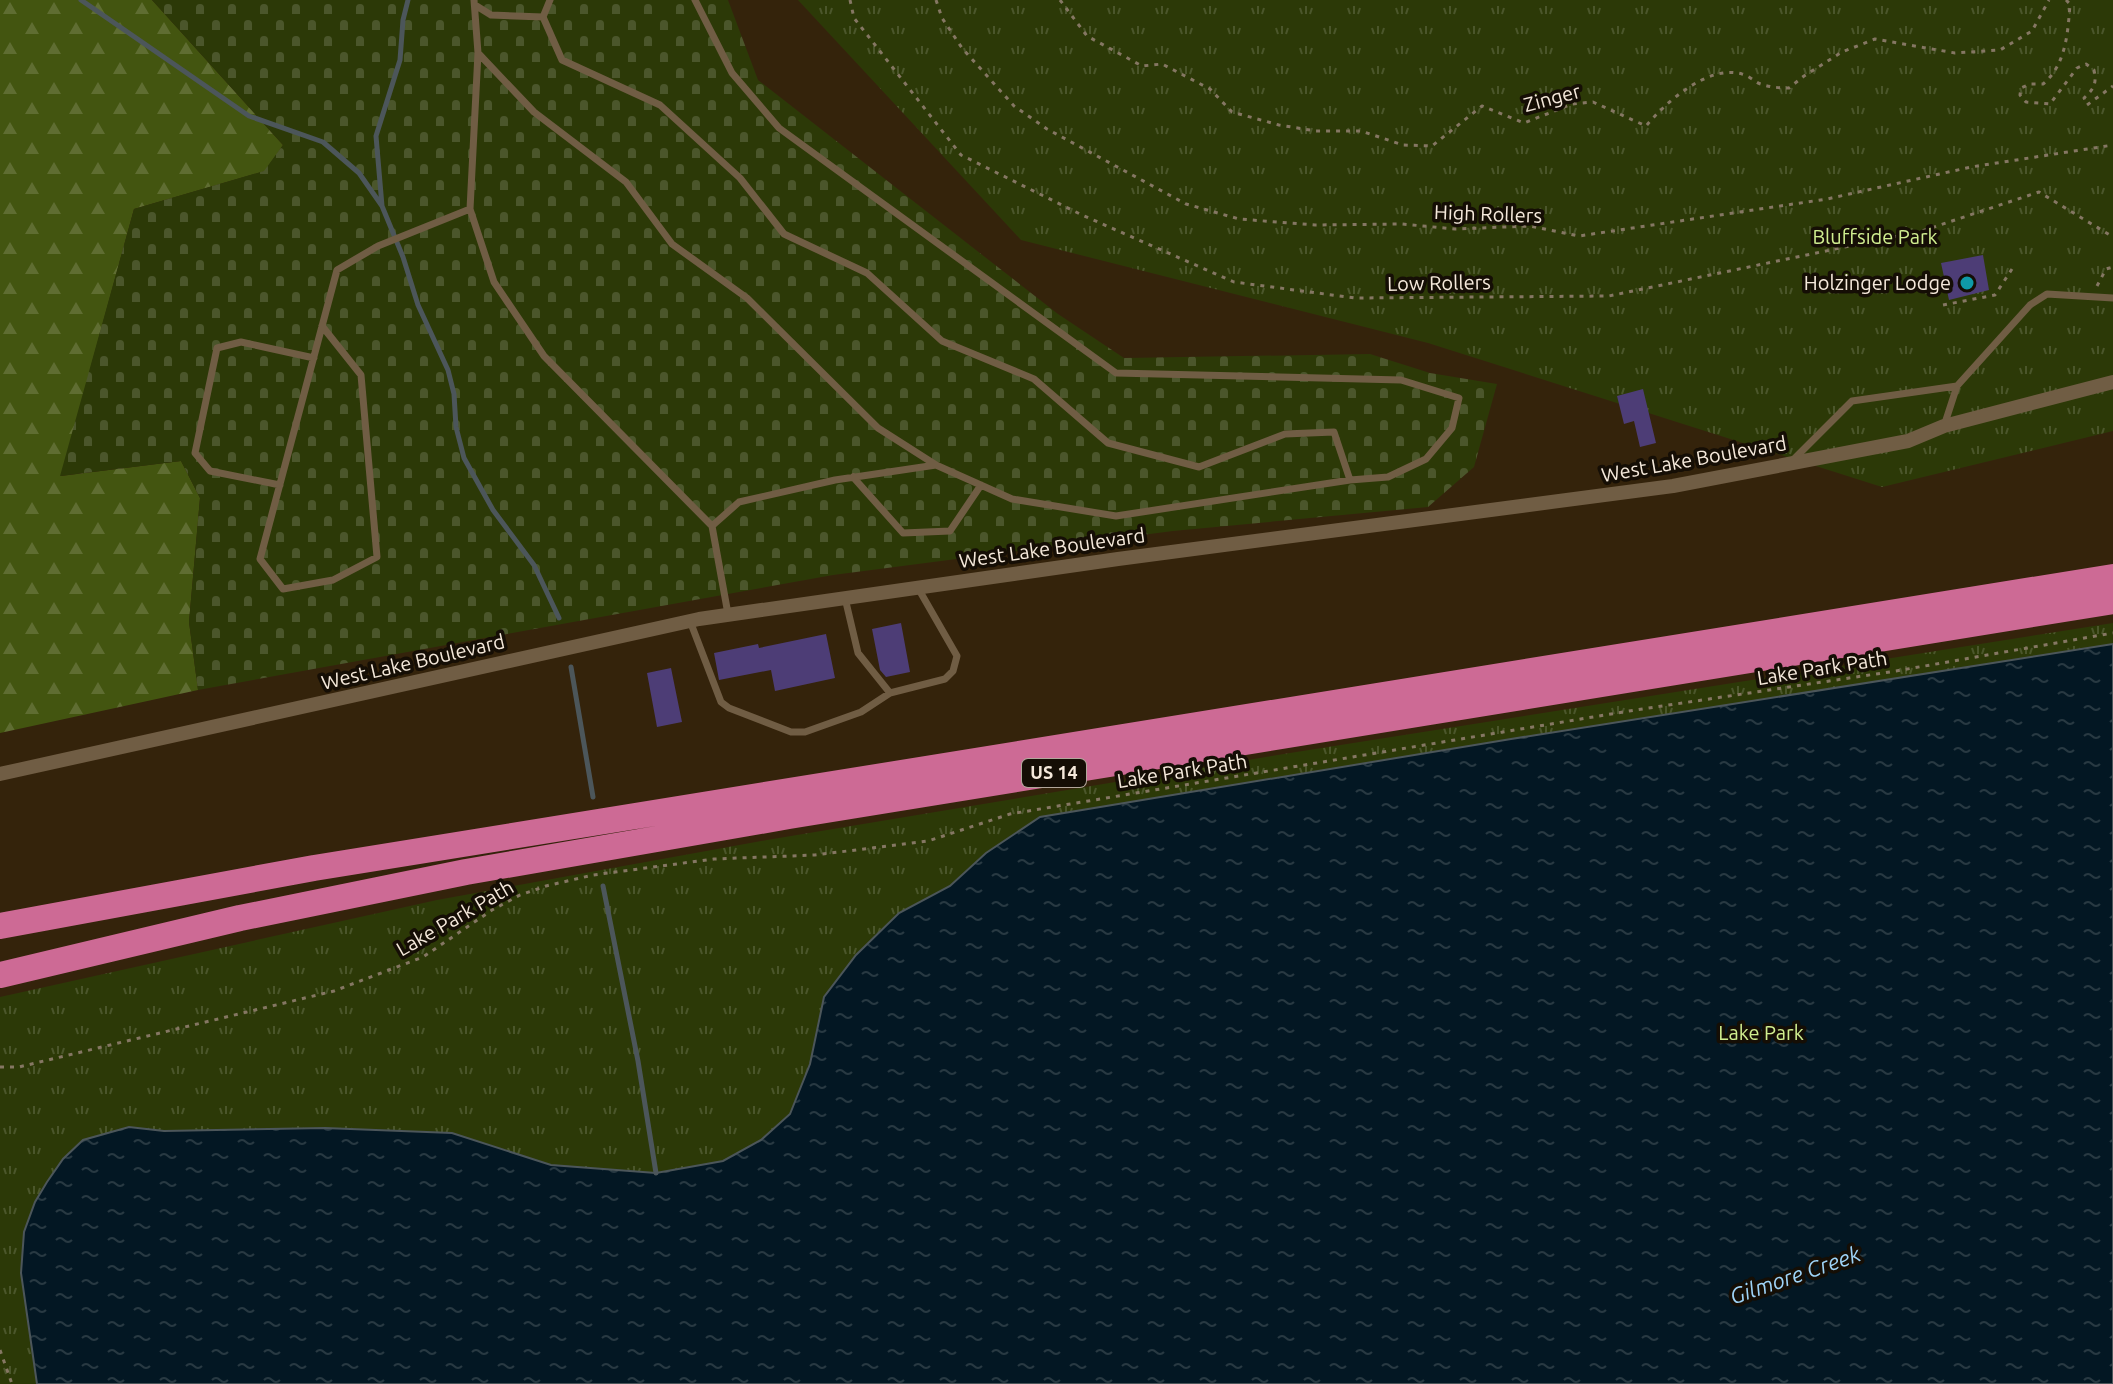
<svg xmlns="http://www.w3.org/2000/svg" width="2113" height="1384" viewBox="0 0 2113 1384" font-family="Ubuntu,sans-serif">
<style>
.grass{fill:url(#grass-tufts)}
.forest{fill:url(#forest-firs)}
.cemetery{fill:url(#cemetery-stones)}
.water{fill:url(#water-ripples);stroke:#4c565a;stroke-width:2}
.lines{fill:none;stroke-linecap:round;stroke-linejoin:round}
.stream{stroke:#4c565a;stroke-width:5}
.building{fill:#4d3d76}
.path{stroke:#857763;stroke-width:3;stroke-dasharray:4 6;stroke-linecap:butt}
.lane{stroke:#705d44;stroke-width:7}
.street{stroke:#705d44;stroke-width:14}
.highway{stroke:#cd6a95;stroke-width:26}
.culture-dot{fill:#0f9aa8;stroke:#150e05;stroke-width:3}
.labels{text-anchor:middle;stroke-width:7;stroke-linejoin:round;paint-order:stroke}
.shield{fill:#150e05;stroke:#b2a79b;stroke-width:2}
.shield-label{font-size:18px;font-weight:bold;fill:#f5e9db}
.street-label{font-size:20px;fill:#f5e9db;stroke:#150e05}
.park-label{font-size:20px;fill:#d0ee90;stroke:#150e05}
.poi-label{font-size:20px;fill:#f5e9db;stroke:#150e05;text-anchor:end}
.water-label{font-size:22px;font-style:italic;fill:#9ed3f7;stroke:#150e05}
</style>
<defs>
<pattern id="grass-tufts" width="24" height="20" patternUnits="userSpaceOnUse" patternTransform="scale(2)"><rect width="24" height="20" fill="#2c3907"/><path d="M3 7l-1-3M5 7V3M7 7l1-3M15 17l-1-3M17 17v-4M19 17l1-3" fill="none" stroke="#4b562b"/></pattern>
<pattern id="forest-firs" width="22" height="20" patternUnits="userSpaceOnUse" patternTransform="scale(2)"><rect width="22" height="20" fill="#435510"/><path d="M5 1l3.5 6h-7zM16 11l3.5 6h-7z" fill="#5f6d32"/></pattern>
<pattern id="cemetery-stones" width="16" height="16" patternUnits="userSpaceOnUse" patternTransform="scale(2)"><rect width="16" height="16" fill="#2c3907"/><path d="M2 7V4a2 2 0 0 1 4 0v3zM10 15v-3a2 2 0 0 1 4 0v3z" fill="#4b562b"/></pattern>
<pattern id="water-ripples" width="26" height="14" patternUnits="userSpaceOnUse" patternTransform="scale(2)"><rect width="26" height="14" fill="#031723"/><path d="M2 4q2-2 4 0t4 0M15 11q2-2 4 0t4 0" fill="none" stroke="#283942"/></pattern>
</defs>
<rect width="100%" height="100%" fill="#34230b"/>
<!-- grass -->
<path class="grass" d="M798,0H2113V431L1882,487L1428,343L1021,240Z
M2113,623V1384H0V997L437,900L767,840L1290,753Z"/>
<!-- forest -->
<path class="forest" d="M0,0H152L283,145L265,171L134,209L61,476L181,461L200,498L189,622L198,690L0,733Z"/>
<!-- cemetery -->
<path class="cemetery" d="M152,0H728L758,80L1058,314L1124,358L1370,354L1430,373L1497,384L1474,467L1428,507L1173,531L833,575L198,690L189,622L200,498L181,461L60,476L134,209L264,171L283,145Z"/>
<!-- water -->
<path class="water" d="M2113,644V1384H37L21,1273L24,1232L35,1202L47,1182L63,1159L83,1140L129,1127L164,1131L325,1128L452,1133L551,1165L656,1173L723,1161L761,1140L790,1114L810,1064L824,997L856,955L899,913L950,886L986,853L1040,817L1511,739Z"/>
<g class="lines">
<!-- stream -->
<path class="stream" d="M81,0L249,116L323,142L359,173L382,206L403,257L418,305L448,370L454,394L456,427L464,458L493,510L534,565L559,618
M382,206L376,136L400,60L403,20L408,0
M571,667L593,797
M603,886L638,1061L656,1173"/>
</g>
<!-- building -->
<path class="building" d="M1983,255L1989,290L1949,300L1941,263Z
M1643,389L1656,443L1640,447L1634,421L1624,424L1617,396Z
M901,623L910,672L886,677L880,670L872,629Z
M826,634L835,678L775,691L771,670L719,680L714,653L758,644L759,648Z
M671,668L682,722L657,727L647,673Z"/>
<g class="lines">
<!-- path -->
<path class="path" d="M850,0L854,18L961,155L1082,215L1234,282L1355,298L1609,296L1922,231L2039,192L2113,237
M936,0L942,18L962,48L1014,106L1047,129L1186,204L1239,219L1315,225L1402,224L1455,229L1530,226L1579,236L1827,199L1971,167L2113,145
M1060,0L1087,36L1142,66L1162,64L1210,89L1232,112L1279,125L1316,131H1361L1403,145L1432,146L1482,106L1524,123L1572,104L1593,102L1646,126C1665,103 1708,64 1742,74C1747,75 1753,80 1758,83C1768,87 1778,88 1789,88L1804,76L1842,52L1875,39L1955,53L2000,50L2032,31L2049,0
M2066,0L2070,4C2068,32 2066,65 2043,84H2030L2021,88L2020,95L2026,102L2050,104L2077,68L2086,64L2094,70C2097,83 2094,89 2084,98L2087,105L2113,86
M2097,286L2106,269L2113,267
M1943,305L1995,295L2012,269
M0,1067H19L334,991L423,957L492,910L520,895L546,886L593,875L714,859L815,855L928,841L1010,814L1629,711L1896,671L2113,633
M0,1350L12,1384"/>
<!-- lane -->
<path class="lane" d="M474,0L478,53L470,209L494,282L544,356L712,526L728,614
M695,0L732,73L779,128L1116,373L1401,380L1459,398L1452,428L1426,459L1388,477L1350,480L1116,516L1012,499L936,465L835,480L739,502L712,526
M475,5L491,15L543,17L550,0
M543,17L562,60L660,105L740,178L784,234L867,273L942,341L1034,379L1108,443L1199,467L1285,434L1334,432L1350,480
M478,53L534,112L626,182L672,244L747,298L878,428L936,465
M322,326L361,375L377,557L333,580L283,589L260,559L337,270L378,246L470,209
M1944,426L1957,386L2030,305L2047,294L2113,298
M1794,459L1852,401L1957,386
M853,477L903,533L950,531L981,485
M280,485L210,471L195,453L217,348L241,342L314,358
M845,598L858,653L890,693
M690,621L721,702L729,708L791,732H805L861,712L890,693L945,679L953,671L957,656L918,588"/>
<!-- street -->
<path class="street" d="M0,774L699,619L1118,559L1673,486L1908,441L1944,426L2113,382"/>
<!-- highway -->
<path class="highway" d="M0,926L314,868L2113,577
M0,975L240,918L466,872L789,816L2113,601"/>
</g>
<!-- markers -->
<circle class="culture-dot" cx="1967" cy="283" r="8"/>
<g class="labels">
<!-- shield labels -->
<rect class="shield" x="1022" y="759" width="64" height="28" rx="6"/>
<g class="shield-label">
<text x="1054" y="779">US 14</text>
</g>
<!-- street labels -->
<g class="street-label">
<text transform="translate(1552 98) rotate(-15)" y="7">Zinger</text>
<text transform="translate(1488 214) rotate(2)" y="7">High Rollers</text>
<text transform="translate(1439 283) rotate(-1)" y="7">Low Rollers</text>
<text transform="translate(1694 459) rotate(-10)" y="7">West Lake Boulevard</text>
<text transform="translate(1052 548) rotate(-8)" y="7">West Lake Boulevard</text>
<text transform="translate(413 662) rotate(-13)" y="7">West Lake Boulevard</text>
<text transform="translate(1822 668) rotate(-9)" y="7">Lake Park Path</text>
<text transform="translate(1182 771) rotate(-9)" y="7">Lake Park Path</text>
<text transform="translate(455 918) rotate(-30)" y="7">Lake Park Path</text>
</g>
<!-- park labels -->
<g class="park-label">
<text x="1875" y="244">Bluffside Park</text>
<text x="1761" y="1040">Lake Park</text>
</g>
<!-- poi labels -->
<g class="poi-label">
<text x="1951" y="290">Holzinger Lodge</text>
</g>
<!-- water labels -->
<g class="water-label">
<text transform="translate(1795 1275) rotate(-19)" y="8">Gilmore Creek</text>
</g>
</g>
</svg>
